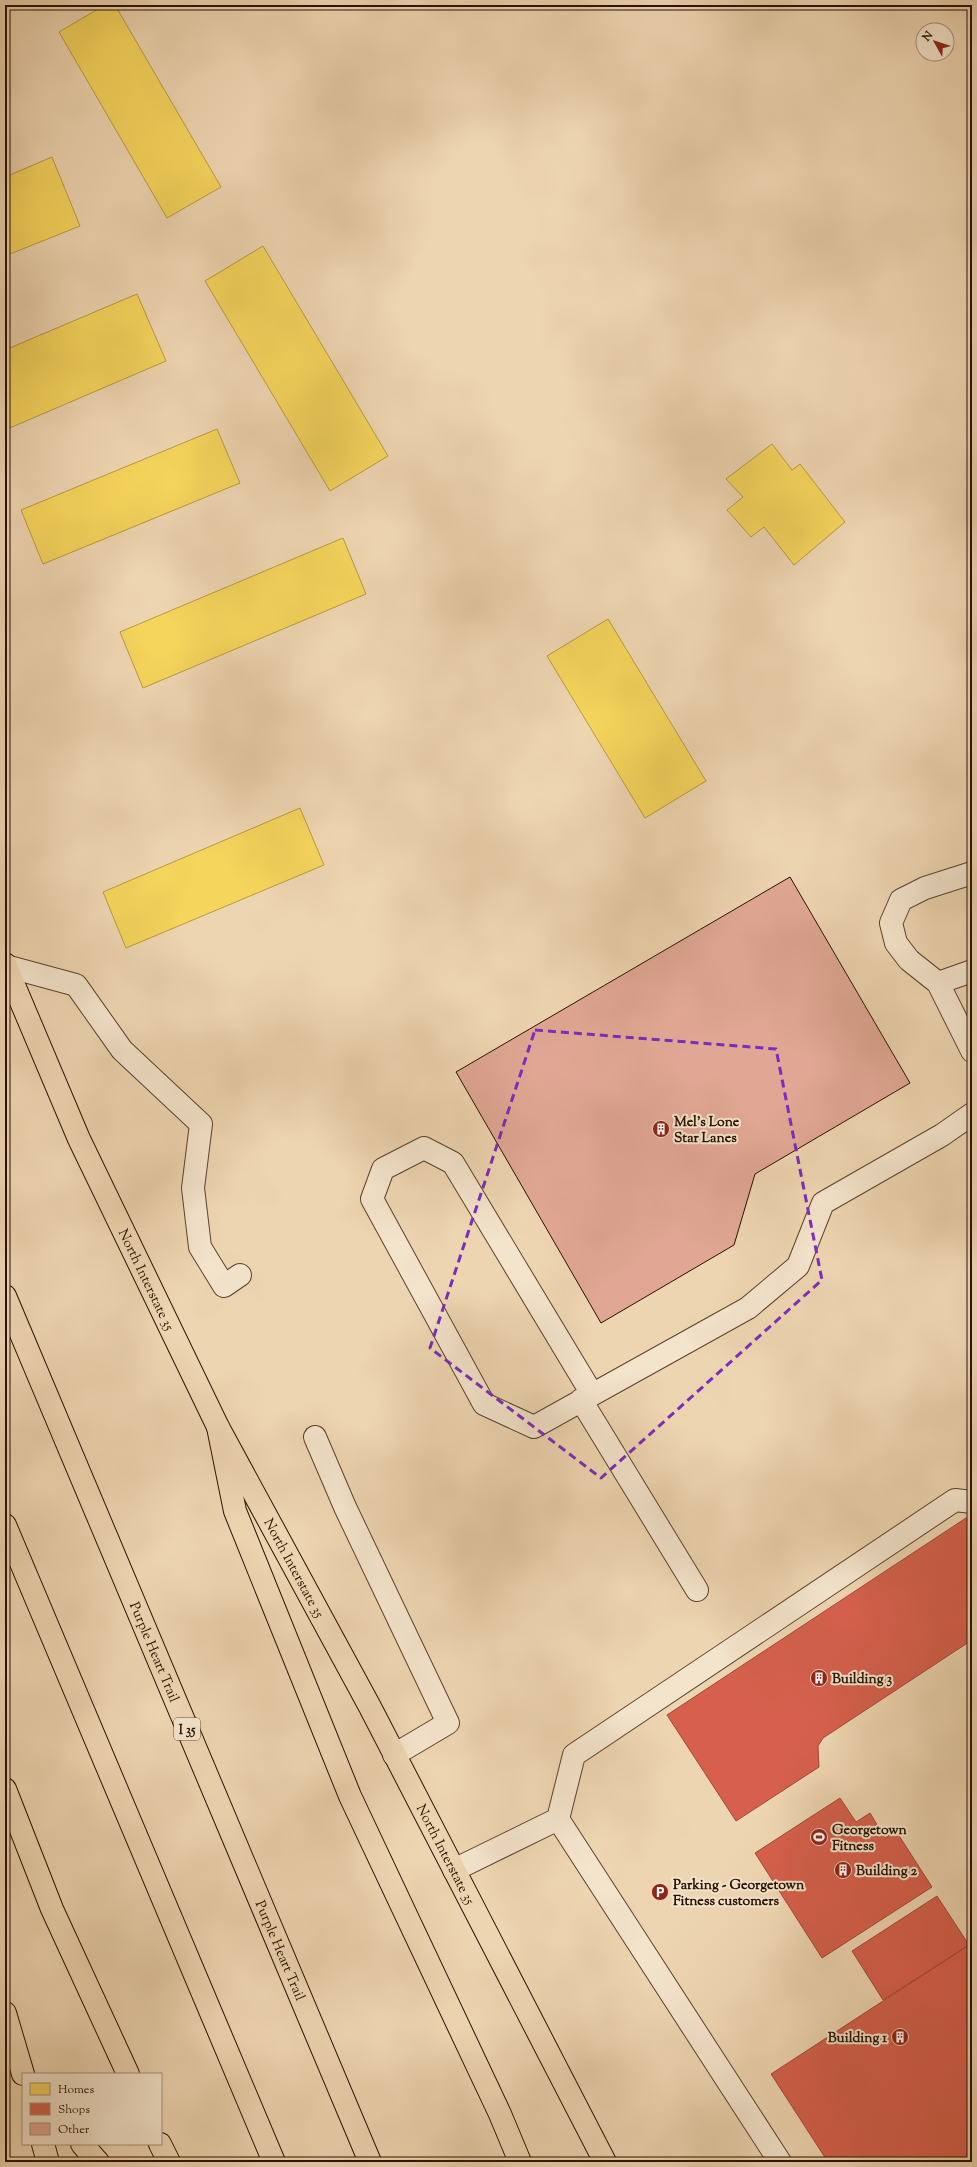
<svg xmlns="http://www.w3.org/2000/svg" width="977" height="2167" viewBox="0 0 977 2167" font-family="'Sorts Mill Goudy',serif">
<style>
.homes{fill:#f6d55c;stroke:#b89a41}
.shops{fill:#d6604d;stroke:#a24836}
.building{fill:#e1a794;stroke:#281101}
.lines{fill:none;stroke-linecap:round;stroke-linejoin:round}
.minor-casing{stroke:#5a422d;stroke-width:24}
.major-casing{stroke:#281101;stroke-width:24}
.highway-casing{stroke:#281101;stroke-width:24}
.minor{stroke:#f4e4cc;stroke-width:22}
.major{stroke:#eed5b1;stroke-width:22}
.highway{stroke:#eed5b1;stroke-width:22}
.marked{fill:none;stroke:#7b2cbf;stroke-width:3;stroke-dasharray:8 5;stroke-linejoin:round}
.labels{text-anchor:middle;stroke-width:4;stroke-linejoin:round;paint-order:stroke}
.shield{fill:#f4e4cc;stroke:#65503e;stroke-width:1}
.shield-label{font-size:13px;font-weight:bold;fill:#281101}
.poi-label{font-size:14px;font-weight:bold;fill:#281101;stroke:#f4e4cc;text-anchor:start}
.street-label{font-size:14px;fill:#281101;stroke:#f4e4cc}
</style>
<rect width="100%" height="100%" fill="#eed5b1"/>
<filter id="stains"><feTurbulence type="fractalNoise" baseFrequency=".005" numOctaves="4"/><feColorMatrix values="0 0 0 0 .2 0 0 0 0 .09 0 0 0 0 .02 0 0 0 .5 -.17"/></filter>
<radialGradient id="worn" r=".72"><stop offset=".6" stop-color="#630" stop-opacity="0"/><stop offset="1" stop-color="#630" stop-opacity=".3"/></radialGradient>
<!-- homes -->
<path class="homes" d="M105,5H115L221,187L167,218L59,32Z
M52,157L80,226L5,256V177Z
M263,246L388,456L330,491L205,281Z
M137,294L166,361L5,430V350Z
M217,429L240,483L43,564L21,510Z
M772,444L792,470L800,464L845,522L794,565L764,527L751,537L727,510L743,497L726,479Z
M343,538L366,594L143,688L120,632Z
M608,619L706,781L645,818L547,656Z
M300,808L324,865L126,948L103,892Z"/>
<!-- shops -->
<path class="shops" d="M966,1518L972,1519V1640L823,1738L818,1746L819,1767L736,1821L667,1715Z
M840,1798L856,1822L870,1813L885,1838L896,1831L932,1887L822,1958L755,1853Z
M937,1896L969,1945L883,2000L852,1951Z
M969,1945L972,1950V2162H828L771,2074Z"/>
<!-- building -->
<path class="building" d="M790,877L910,1083L755,1174L734,1245L601,1323L456,1072Z"/>
<g class="lines">
<!-- minor casing -->
<g class="minor-casing">
<path id="minor" d="M6,966L76,985L122,1050L201,1124L193,1188L200,1247L224,1286L240,1275
M972,971L938,983L972,1051
M938,983L909,960L896,943L891,923L901,900L925,888L972,873
M592,1394L453,1163L424,1148L383,1169L372,1199L484,1404L534,1427L748,1308L798,1266L823,1203L942,1135L972,1114
M581,1400L697,1590
M315,1437L345,1507L448,1723L394,1755
M454,1870L558,1819
M780,2162L558,1819L574,1755L955,1500L972,1502"/>
</g>
<!-- major casing -->
<g class="major-casing">
<g id="major">
<path id="s1" d="M5,964L79,1139L218,1427L370,1707L605,2162"/>
<path d="M5,2013L23,2074"/>
<path d="M43,2144L48,2162"/>
</g>
</g>
<!-- highway casing -->
<g class="highway-casing">
<g id="highway">
<path id="s2" d="M5,1296L370,2162"/>
<path d="M218,1427L235,1511L350,1796L500,2114L520,2162"/>
<path d="M5,1525L274,2162"/>
<path d="M5,1789L52,1909L128,2074"/>
<path d="M82,2144L98,2162"/>
<path d="M160,2144L169,2162"/>
</g>
</g>
<!-- minor -->
<use href="#minor" class="minor"/>
<!-- major -->
<use href="#major" class="major"/>
<!-- highway -->
<use href="#highway" class="highway"/>
</g>
<!-- marked area -->
<path class="marked" d="M535,1030L776,1049L822,1280L601,1478L430,1348Z"/>
<!-- icons -->
<defs>
<g id="building-disc" transform="scale(0.9)"><circle r="9.5" fill="#8f2418" stroke="#f4e4cc"/><path d="M-4-6H4V6H1V3H-1V6H-4ZM-2.5-4.3h1.7v1.8h-1.7ZM.8-4.3h1.7v1.8H.8ZM-2.5-1h1.7V.8h-1.7ZM.8-1h1.7V.8H.8Z" fill="#fff"/></g>
<g id="stadium-disc" transform="scale(0.9)"><circle r="9.5" fill="#8f2418" stroke="#f4e4cc"/><path d="M0-5a6.5 5 0 1 0 0 10a6.5 5 0 1 0 0-10ZM-3.5-1.8h7v3.6h-7Z" fill="#fff"/></g>
<g id="parking-disc" transform="scale(0.9)"><circle r="9.5" fill="#8f2418" stroke="#f4e4cc"/><path d="M-3.5-5.5H1a3.5 3.5 0 0 1 0 7H-1V5.5H-3.5ZM-1-3.4V-.6H.8a1.4 1.4 0 0 0 0-2.8Z" fill="#fff"/></g>
</defs>
<g fill-rule="evenodd">
<use href="#building-disc" x="661" y="1129"/>
<use href="#building-disc" x="819" y="1678"/>
<use href="#stadium-disc" x="819" y="1837"/>
<use href="#building-disc" x="843" y="1870"/>
<use href="#parking-disc" x="660" y="1892"/>
<use href="#building-disc" x="900" y="2037"/>
</g>
<g class="labels">
<!-- shield labels -->
<rect class="shield" x="174" y="1718" width="26" height="22" rx="3"/>
<g class="shield-label">
<text x="187" y="1734">I 35</text>
</g>
<!-- poi labels -->
<g class="poi-label">
<text x="674" y="1126">Mel's Lone<tspan x="674" dy="16">Star Lanes</tspan></text>
<text x="832" y="1683">Building 3</text>
<text x="832" y="1834">Georgetown<tspan x="832" dy="16">Fitness</tspan></text>
<text x="856" y="1875">Building 2</text>
<text x="673" y="1889">Parking - Georgetown<tspan x="673" dy="16">Fitness customers</tspan></text>
<text x="887" y="2042" text-anchor="end">Building 1</text>
</g>
<!-- street labels -->
<g class="street-label">
<text dy="5" stroke="none"><textPath href="#s1" startOffset="346">North Interstate 35</textPath></text>
<text dy="5" stroke="none"><textPath href="#s1" startOffset="670">North Interstate 35</textPath></text>
<text dy="5" stroke="none"><textPath href="#s2" startOffset="386">Purple Heart Trail</textPath></text>
<text dy="5" stroke="none"><textPath href="#s1" startOffset="994">North Interstate 35</textPath></text>
<text dy="5" stroke="none"><textPath href="#s2" startOffset="710">Purple Heart Trail</textPath></text>
</g>
</g>
<!-- margin -->
<rect width="977" height="2167" fill="none" stroke="#eed5b1" stroke-width="20"/>
<rect x="6" y="6" width="965" height="2155" fill="none" stroke="#281101" stroke-width="2"/>
<rect x="10" y="10" width="957" height="2147" fill="none" stroke="#281101"/>
<!-- legend -->
<rect x="22" y="2073" width="140" height="72" fill="#f4e4cc" stroke="#a2907b"/>
<rect x="30" y="2083" width="20" height="12" fill="#f6d55c" stroke="#a2907b"/>
<text x="58" y="2093" font-size="12" fill="#281101">Homes</text>
<rect x="30" y="2103" width="20" height="12" fill="#d6604d" stroke="#a2907b"/>
<text x="58" y="2113" font-size="12" fill="#281101">Shops</text>
<rect x="30" y="2123" width="20" height="12" fill="#e1a794" stroke="#a2907b"/>
<text x="58" y="2133" font-size="12" fill="#281101">Other</text>
<!-- north arrow -->
<g transform="translate(935 42) rotate(309)"><circle r="19" fill="#f4e4cc" stroke="#a2907b"/>
<path d="M0-3L7 15L0 10L-7 15Z" fill="#8f2418"/>
<text y="-6" font-size="11" font-weight="bold" text-anchor="middle" fill="#281101">N</text>
</g>
<rect width="100%" height="100%" filter="url(#stains)"/>
<rect width="100%" height="100%" fill="url(#worn)"/>
</svg>
